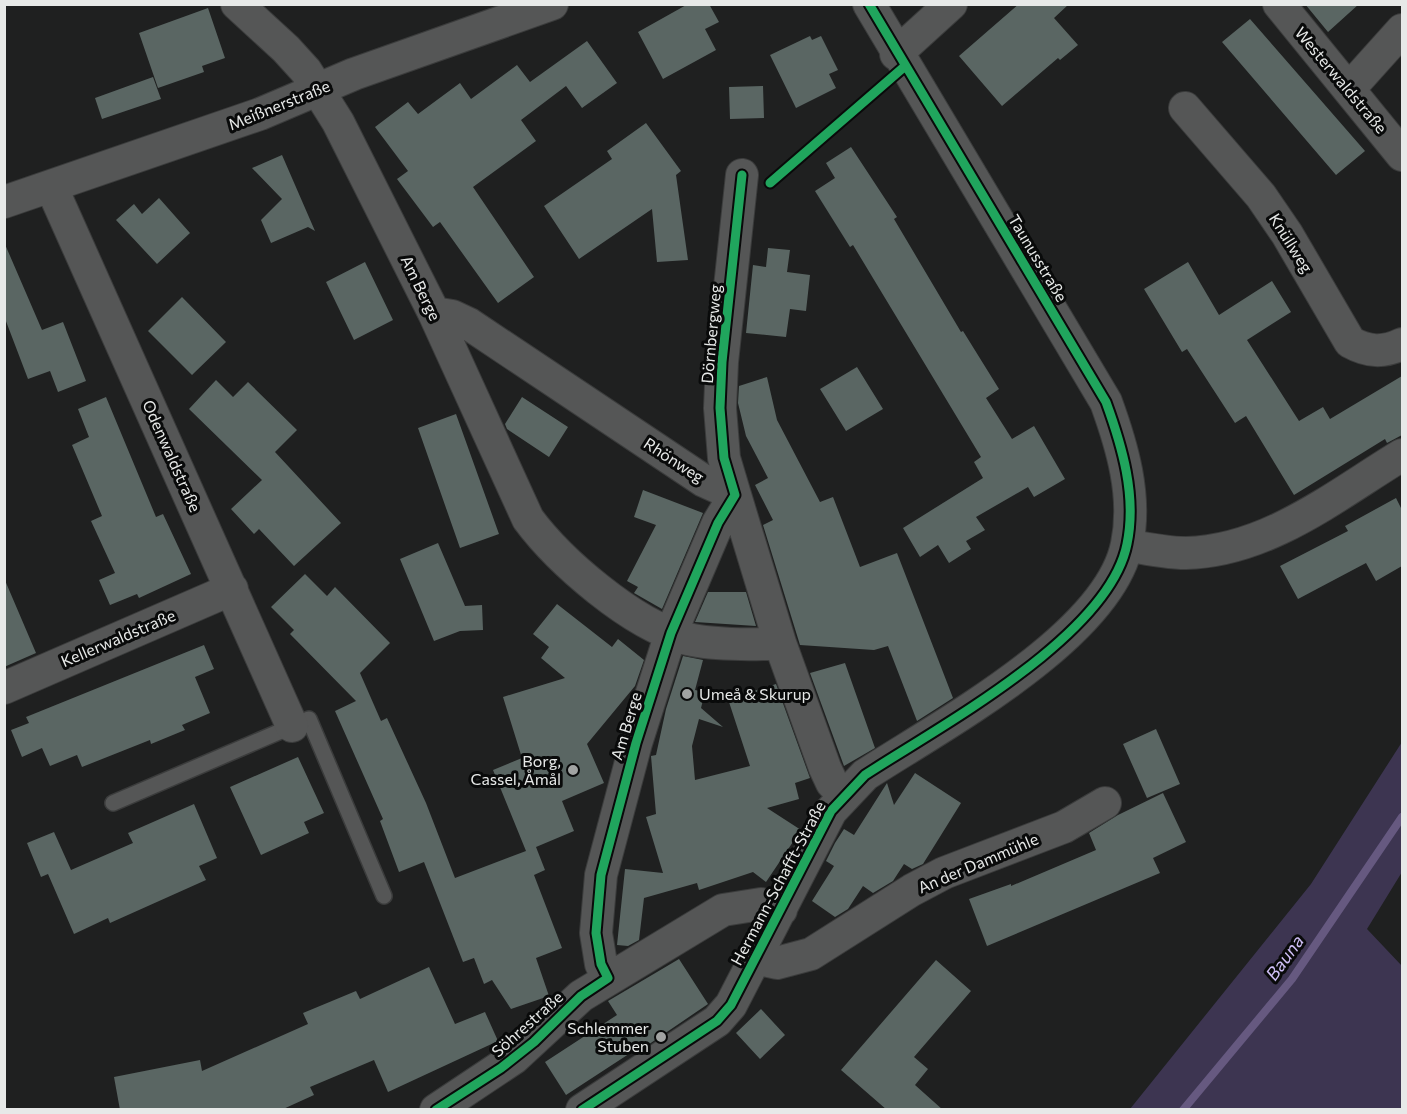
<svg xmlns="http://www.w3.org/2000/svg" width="1407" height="1114" viewBox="0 0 1407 1114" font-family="Commissioner,sans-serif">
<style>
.green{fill:#3d3551}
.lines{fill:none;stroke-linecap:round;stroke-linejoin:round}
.stream{stroke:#665980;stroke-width:8}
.building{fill:#5a6663}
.service-casing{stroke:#3b3c3c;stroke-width:18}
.minor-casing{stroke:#3b3c3c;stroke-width:34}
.service{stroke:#555656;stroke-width:15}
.minor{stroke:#555656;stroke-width:32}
.cycleway-casing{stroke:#090a0a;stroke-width:13}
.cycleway{stroke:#20a55d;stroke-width:9}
.poi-dot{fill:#a1a3a2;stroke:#090a0a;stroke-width:2}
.labels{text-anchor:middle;stroke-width:6;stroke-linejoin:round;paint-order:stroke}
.street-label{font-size:16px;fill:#e7e9e8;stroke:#090a0a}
.poi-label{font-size:16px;fill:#e7e9e8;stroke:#090a0a;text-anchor:end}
.water-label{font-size:18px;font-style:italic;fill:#cebef5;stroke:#090a0a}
</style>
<rect width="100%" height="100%" fill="#1f2020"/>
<!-- green -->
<path class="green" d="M1402,742V872L1367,929L1402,966V1109H1130L1311,884Z"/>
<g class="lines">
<!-- stream -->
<path class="stream" d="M1183,1110L1292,979L1402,817"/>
</g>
<!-- building -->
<path class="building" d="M688,4H709L719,22L705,29L716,50L663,79L638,32Z
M1019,4H1069L1054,18L1078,45L1060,60L1058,58L1002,106L959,56Z
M1305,4H1359L1328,32Z
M208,8L225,58L202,66L204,72L158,88L139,33Z
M1250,19L1365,151L1336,175L1222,42Z
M810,36L812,40L821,36L838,70L829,74L836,88L796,108L770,55Z
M587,41L617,83L582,108L566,86L521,120L536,141L473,187L534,277L498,303L440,222L433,227L397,179L408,171L375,127L408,102L418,114L460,83L471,99L517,65L530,82Z
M153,77L161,99L102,119L95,98Z
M763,86L764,118L730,119L729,87Z
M646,123L681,171L676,175L688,260L657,262L652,209L579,259L544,206L612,159L607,151Z
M851,147L897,217L894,219L961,332L963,331L999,389L986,398L1012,439L1034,426L1065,479L1034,497L1028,487L976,517L985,530L966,541L971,549L949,563L938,545L920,557L903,528L983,478L974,462L981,457L853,245L850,247L815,191L835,178L826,163Z
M282,155L315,231L308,227L271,243L261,220L282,199L252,168Z
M159,198L190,233L157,264L116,220L134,204L142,214Z
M4,242L42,330L63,322L86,381L58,392L50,371L28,379L4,316Z
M768,248L790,250L787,272L810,275L806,311L790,309L786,337L746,333L753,265L766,267Z
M365,262L393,320L354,340L326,282Z
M1188,262L1219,315L1272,281L1291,312L1247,340L1299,421L1323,407L1330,419L1402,376V435L1387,443L1385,439L1294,495L1246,416L1235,423L1187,349L1182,352L1144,289Z
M182,297L226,342L192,375L148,331Z
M857,367L883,409L846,431L820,389Z
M767,377L777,420L820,502L833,497L860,567L897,553L953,698L917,721L888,646L874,650L800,645L763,525L773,520L755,485L768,478L746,436L738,403L739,386Z
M216,380L233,397L248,382L297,430L275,452L341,523L294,566L259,529L254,534L231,509L262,480L189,409Z
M106,397L156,517L163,514L191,574L139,598L137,594L110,605L99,580L115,573L91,521L102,516L72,445L89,437L78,409Z
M522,397L568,427L549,457L507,429L505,424Z
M456,414L499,534L460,548L418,428Z
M643,490L703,513L662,609L634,593L638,587L627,581L656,525L634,517Z
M1396,498L1402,510V566L1376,581L1366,563L1298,599L1280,566L1348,531L1345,526Z
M438,543L465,606L482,605L483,630L460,631L434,641L400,559Z
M305,574L327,596L335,587L390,643L360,673L381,721L387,718L426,803L455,878L526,851L493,770L522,758L503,697L565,678L541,658L549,647L533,634L557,604L612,647L618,639L644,660L635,686L587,744L604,783L562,801L574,831L536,847L545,870L534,875L562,948L536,958L549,996L511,1009L492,980L484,984L474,958L463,962L424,862L399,872L380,821L383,819L335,711L356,701L290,634L294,630L271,607Z
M4,578L36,653L4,667Z
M708,592H746L756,626L695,622Z
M204,645L214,669L195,677L210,713L182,725L185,730L151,744L150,740L82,767L77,755L50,766L42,748L22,757L11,730L29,723L26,717Z
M683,656L703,660L695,690L705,692L701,708L723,727L699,719L692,746L695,780L750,766L728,699L776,684L810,778L795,783L799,799L767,808L801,830L766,882L753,872L699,890L697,883L644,898L639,940L628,946L617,945L625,869L663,873L646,817L656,814L651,756L656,755L666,709Z
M845,663L875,748L844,766L810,673Z
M1156,729L1180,784L1147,798L1123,744Z
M298,757L324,813L304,822L309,833L261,855L230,787Z
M915,773L961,803L923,864L912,869L904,864L893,881L873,893L863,886L848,909L835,917L812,901L834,866L826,861L835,843L844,829L854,835L887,783L894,805Z
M1163,793L1186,842L1153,858L1160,873L987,946L969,899L1011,884V886L1096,850L1089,833L1118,815Z
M194,804L217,858L199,866L206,880L110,923L108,918L74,934L48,874L41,877L27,843L54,832L71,870L133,843L128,833Z
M679,959L708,1004L639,1051L638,1048L566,1095L545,1062L617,1015L608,1001Z
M936,960L971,991L914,1057L928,1069L915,1085L943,1110H887L841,1070Z
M429,967L455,1024L485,1012L498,1041L388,1092L374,1060L310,1087L314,1095L281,1110H120L114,1077L200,1060L202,1071L308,1024L303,1013L356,991L360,999Z
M761,1009L785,1035L760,1059L736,1033Z"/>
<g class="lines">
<!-- service casing -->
<g class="service-casing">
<path id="service" d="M113,803L309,719L384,896"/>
</g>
<!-- minor casing -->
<g class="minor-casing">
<path id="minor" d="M237,4L286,49L306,71L338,122L434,313L528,519C560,562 632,624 684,638C708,645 755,645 780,643
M1279,4L1402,155
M896,54L951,4
M1349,89L1402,30
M1185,108L1261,196L1287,234L1350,342C1368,352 1383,353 1402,344
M51,186L292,726
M4,202L260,114L354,74L552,4
M434,313L452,316L469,324L704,481L735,495L780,643L825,768L832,783L844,794
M1127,545C1147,549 1166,553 1186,553C1268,551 1336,495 1402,455
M4,688L232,589
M755,958L777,963L811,954L912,890L944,873L1064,827L1105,803
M608,978L601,964L596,933L601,875L636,743L671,633L718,523L735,495L724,458L720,408L722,362L742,175
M436,1110L514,1058L581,996L723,910L761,904L781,910
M582,1110L717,1021L731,1005L831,811L865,775C940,726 1109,636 1127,544C1137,496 1122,446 1106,402L869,4"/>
</g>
<!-- service -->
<use href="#service" class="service"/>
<!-- minor -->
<use href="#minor" class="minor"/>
<!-- cycleway casing -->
<g class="cycleway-casing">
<path id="cycleway" d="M770,183L904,67
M436,1110L501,1068L534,1042L581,996L608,978L601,964L596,933L601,875L636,743L671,633L718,523L735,495L724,458L720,408L722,362L742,175
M582,1110L717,1021L731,1005L831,811L865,775C940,726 1109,636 1127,544C1137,496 1122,446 1106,402L869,4"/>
</g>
<!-- cycleway -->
<use href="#cycleway" class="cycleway"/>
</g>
<!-- markers -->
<g class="poi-dot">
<circle cx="687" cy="694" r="6"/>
<circle cx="573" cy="770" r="6"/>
<circle cx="661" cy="1037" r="6"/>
</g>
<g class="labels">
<!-- street labels -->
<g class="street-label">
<text transform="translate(1341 80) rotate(50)" y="6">Westerwaldstraße</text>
<text transform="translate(279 105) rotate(-22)" y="6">Meißnerstraße</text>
<text transform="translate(1291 243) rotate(58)" y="6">Knüllweg</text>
<text transform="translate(1038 258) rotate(59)" y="6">Taunusstraße</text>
<text transform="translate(421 288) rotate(64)" y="6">Am Berge</text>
<text transform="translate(711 334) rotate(-85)" y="6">Dörnbergweg</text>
<text transform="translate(172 456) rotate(66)" y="6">Odenwaldstraße</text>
<text transform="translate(674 460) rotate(33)" y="6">Rhönweg</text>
<text transform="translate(118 638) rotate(-23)" y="6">Kellerwaldstraße</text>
<text transform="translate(626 726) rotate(-73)" y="6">Am Berge</text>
<text transform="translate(978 863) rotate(-23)" y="6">An der Dammühle</text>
<text transform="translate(778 883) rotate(-62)" y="6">Hermann-Schafft-Straße</text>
<text transform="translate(527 1024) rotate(-42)" y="6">Söhrestraße</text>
</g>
<!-- poi labels -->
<g class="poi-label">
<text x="699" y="700" text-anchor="start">Umeå &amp; Skurup</text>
<text x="561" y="767">Borg,<tspan x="561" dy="18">Cassel, Åmål</tspan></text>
<text x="649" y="1034">Schlemmer<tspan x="649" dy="18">Stuben</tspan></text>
</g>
<!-- water labels -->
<g class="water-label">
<text transform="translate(1285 958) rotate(-54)" y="6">Bauna</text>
</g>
</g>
<!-- border -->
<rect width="1407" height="1114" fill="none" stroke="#e7e9e8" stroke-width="12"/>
</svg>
